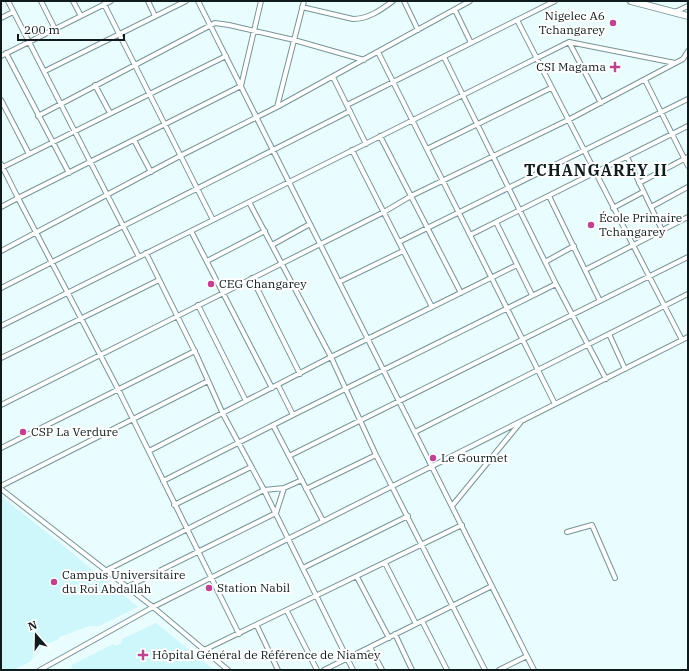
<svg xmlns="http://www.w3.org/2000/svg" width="689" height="671" viewBox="0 0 689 671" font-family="'IBM Plex Serif',serif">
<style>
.built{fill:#cef7fc}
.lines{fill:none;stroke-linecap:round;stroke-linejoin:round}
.minor-casing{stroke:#779497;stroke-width:6}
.secondary-casing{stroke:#779497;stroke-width:8}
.minor{stroke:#fff;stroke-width:4}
.secondary{stroke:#fff;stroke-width:6}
.poi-dot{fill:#c04391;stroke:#fff;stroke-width:1.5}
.labels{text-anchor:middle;stroke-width:4;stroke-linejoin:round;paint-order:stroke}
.poi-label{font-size:12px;fill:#0f1b1c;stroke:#fff;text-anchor:start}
.district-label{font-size:16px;font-weight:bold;letter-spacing:1px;fill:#0f1b1c;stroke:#fff}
</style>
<rect width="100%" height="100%" fill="#e9fcfe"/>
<!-- built -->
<path class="built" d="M1,496L61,544L138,607L99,626H90L59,637V639L42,646L30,662L13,670H1Z
M156,623L214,670H71L72,665L113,644L116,646L122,643V639Z"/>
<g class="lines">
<!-- minor casing -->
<g class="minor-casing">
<path id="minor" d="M8,1L139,257
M41,1L55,29
M73,1L81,16
M148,1L155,16
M198,1L534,670
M404,1L418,30
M104,4L213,220
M302,7L353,19C368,19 381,10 393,1
M455,10L471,43
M675,12L688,6
M1,18L13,12
M517,20L682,340
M569,42L601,103
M378,52L555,404
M6,53L69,173
M1,56L111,1
M444,57L556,284L606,379
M45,71L186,1
M333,77L366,144
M645,80L688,166
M95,85L110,113
M1,100L29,154
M347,105L555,1
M277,107L304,1
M38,116L215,23L229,25L294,40L364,60
M380,136L461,293
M134,140L151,172
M427,149L551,88
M352,150L432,307
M627,157L662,230
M1,164L18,198L241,86L261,1
M1,168L226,56
M639,183L688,157
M549,196L600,301
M249,202L331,357L376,455L485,670
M1,207L18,198L118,389L239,634
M651,207L688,187
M613,208L643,192
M496,222L532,295
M191,231L272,388
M470,235L688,126
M399,242L688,99
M272,245L310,224
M1,251L180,156L277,107L470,1
M146,253L197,356L223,414L264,490L353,670
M207,261L265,231
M545,262L574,246
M585,270L688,217
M252,278L300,374
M339,282L403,251
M1,288L350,111
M198,305L246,401
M1,326L569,42L675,63
M609,334L625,369
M1,358L159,280
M278,385L293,415
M1,405L384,212L411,196L568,120L683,59L688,51
M273,425L323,521
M415,432L688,294
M1,448L195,351
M149,451L331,357L517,265
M289,456L688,257
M163,481L293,415L556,284
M1,486L208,381
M1,489L153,607L228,670
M306,489L376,455
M174,505L251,467
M452,506L520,423
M567,532L592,525L615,578
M385,563L416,624
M303,568L408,516
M105,571L264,490L284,488L302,480
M357,577L389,638
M127,587L276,513L284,488
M287,611L317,670
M422,621L447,670
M257,626L278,670
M395,634L412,670
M370,647L382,670
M204,650L462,525
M40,670L153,607L688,337
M324,670L492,586
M499,670L527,656"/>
</g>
<!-- secondary casing -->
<g class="secondary-casing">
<path id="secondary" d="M631,1L688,16"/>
</g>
<!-- minor -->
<use href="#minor" class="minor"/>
<!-- secondary -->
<use href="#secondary" class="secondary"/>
</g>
<!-- markers -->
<g class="poi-dot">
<circle cx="613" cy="23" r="4"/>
<path d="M613 61h4v4h4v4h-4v4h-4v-4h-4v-4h4z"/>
<circle cx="591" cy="225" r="4"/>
<circle cx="211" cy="284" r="4"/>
<circle cx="23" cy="432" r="4"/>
<circle cx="433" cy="458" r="4"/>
<circle cx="54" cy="582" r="4"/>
<circle cx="209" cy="588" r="4"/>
<path d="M141 649h4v4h4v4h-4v4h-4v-4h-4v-4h4z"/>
</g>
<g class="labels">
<!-- poi labels -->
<g class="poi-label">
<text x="605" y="20" text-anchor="end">Nigelec A6<tspan x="605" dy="14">Tchangarey</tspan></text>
<text x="606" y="71" text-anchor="end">CSI Magama</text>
<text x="599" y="222">École Primaire<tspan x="599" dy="14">Tchangarey</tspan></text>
<text x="219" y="288">CEG Changarey</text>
<text x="31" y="436">CSP La Verdure</text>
<text x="441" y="462">Le Gourmet</text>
<text x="62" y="579">Campus Universitaire<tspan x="62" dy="14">du Roi Abdallah</tspan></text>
<text x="217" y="592">Station Nabil</text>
<text x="152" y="659">Hôpital Général de Référence de Niamey</text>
</g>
<!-- district labels -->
<g class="district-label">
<text x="596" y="176">TCHANGAREY II</text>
</g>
</g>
<!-- border -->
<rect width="689" height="671" fill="none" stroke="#0f1b1c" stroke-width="4"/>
<!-- north arrow -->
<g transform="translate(36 635) rotate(340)" stroke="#ffffff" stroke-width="3" paint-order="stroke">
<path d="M0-3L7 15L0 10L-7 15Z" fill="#0f1b1c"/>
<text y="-6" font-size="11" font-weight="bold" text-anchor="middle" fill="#0f1b1c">N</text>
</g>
<!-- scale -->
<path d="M18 34v6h106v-6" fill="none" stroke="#0f1b1c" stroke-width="2"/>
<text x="24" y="34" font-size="12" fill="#0f1b1c" stroke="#ffffff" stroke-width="3" paint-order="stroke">200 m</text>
</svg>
